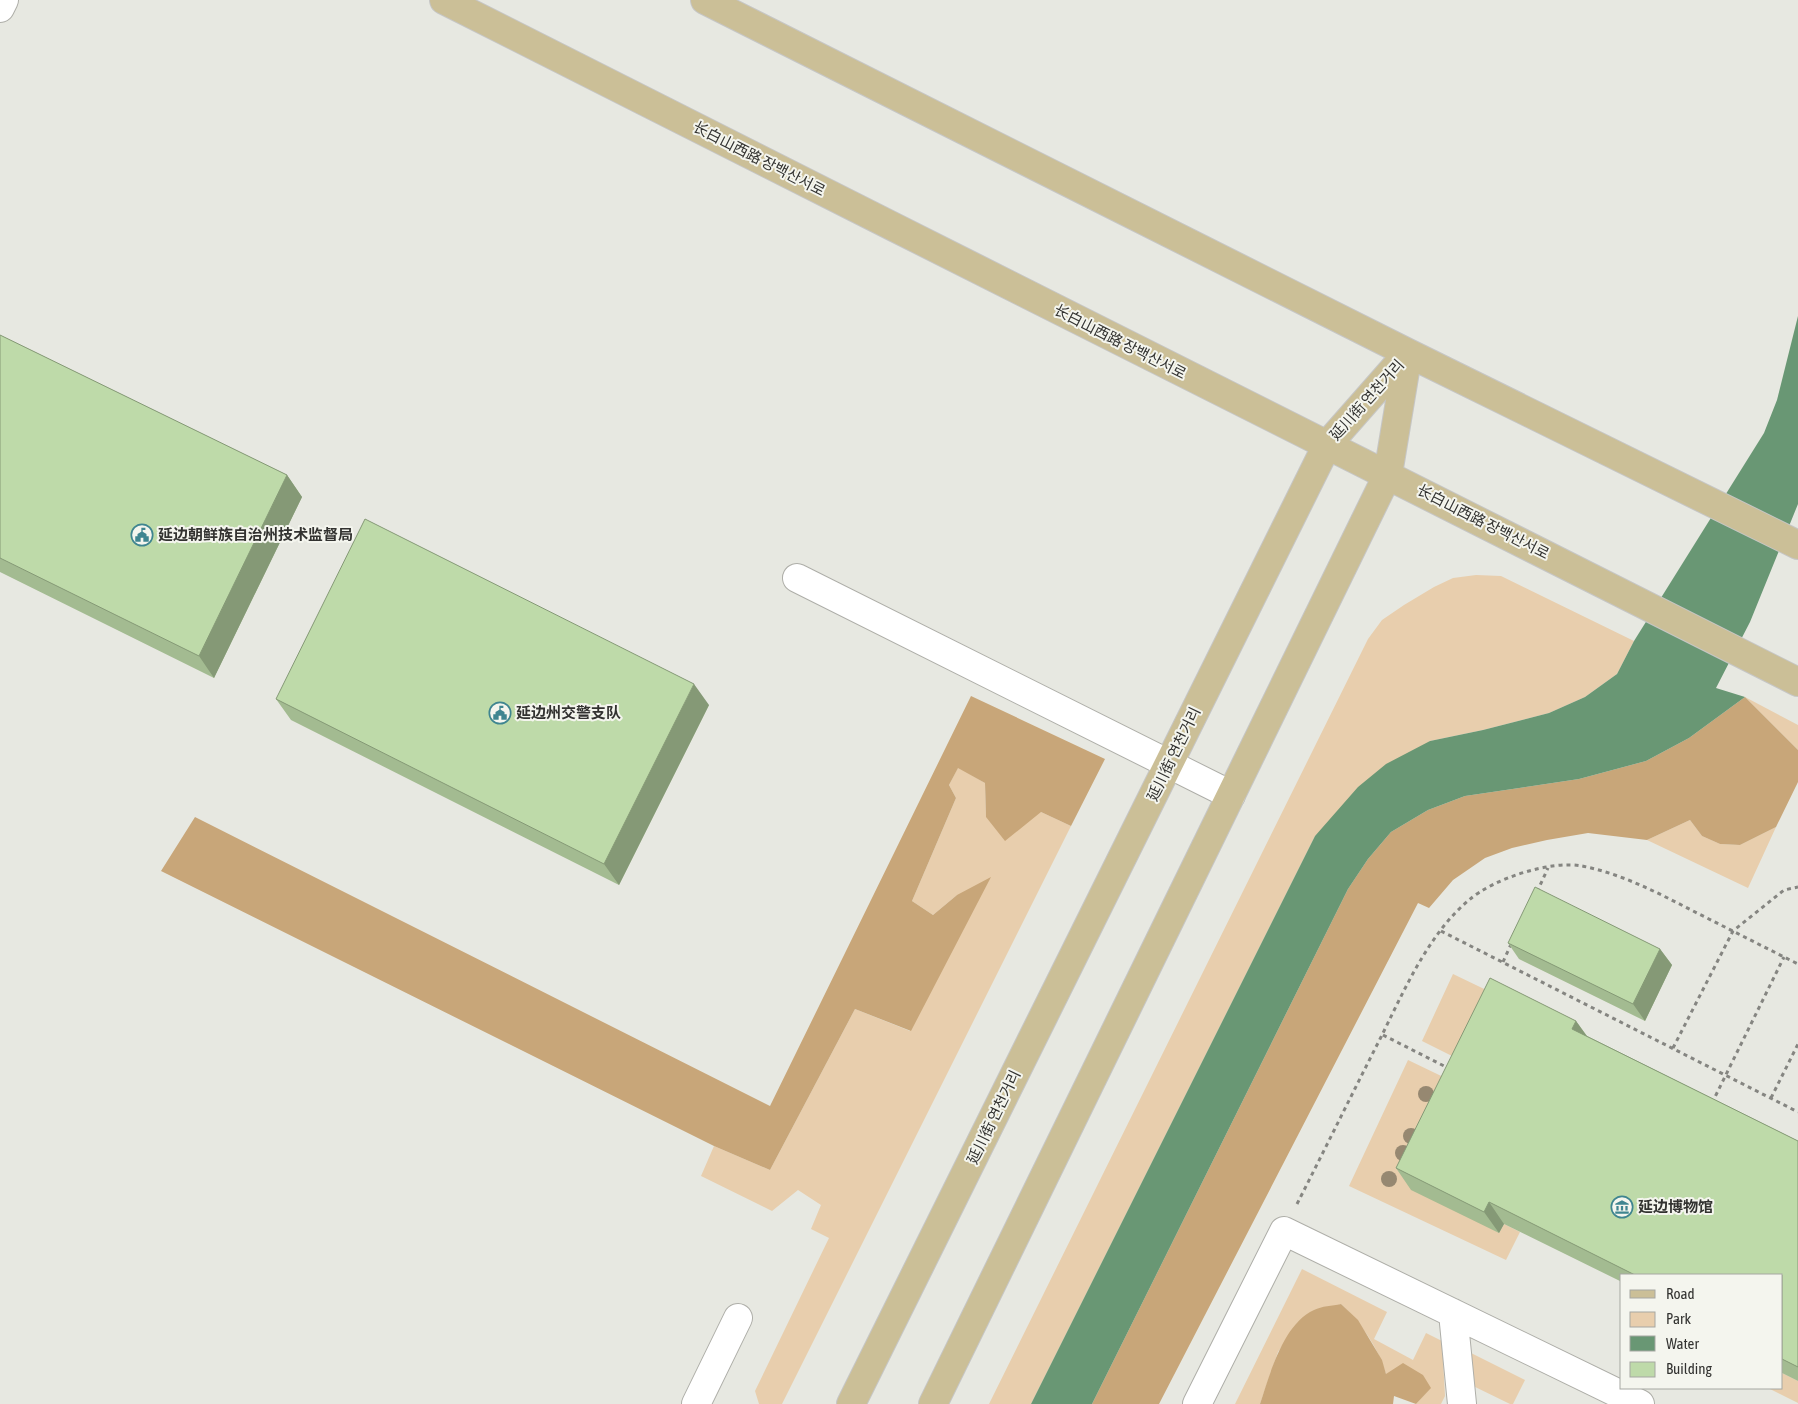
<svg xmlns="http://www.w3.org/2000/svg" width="1798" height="1404" viewBox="0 0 1798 1404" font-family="'Asap Condensed','Noto Sans SC','Noto Sans KR',sans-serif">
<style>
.green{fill:#e8cead}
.forest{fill:#c8a679}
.water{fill:#699774}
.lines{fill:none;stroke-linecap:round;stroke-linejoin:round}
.minor-casing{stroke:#aeaea8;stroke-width:30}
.major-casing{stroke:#c6c6c5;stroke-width:30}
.path{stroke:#858581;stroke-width:3;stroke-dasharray:4 4;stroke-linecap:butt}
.minor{stroke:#fff;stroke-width:28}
.major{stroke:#cbbf97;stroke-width:28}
.tree{fill:#968871}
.wall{fill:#a3bb91}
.shaded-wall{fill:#859976}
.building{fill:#bedaa9;stroke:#859976}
.labels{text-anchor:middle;stroke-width:4;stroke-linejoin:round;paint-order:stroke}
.street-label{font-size:15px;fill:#323230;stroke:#f4f5ee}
.poi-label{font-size:15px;font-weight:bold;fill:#323230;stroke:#f4f5ee;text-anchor:start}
</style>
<rect width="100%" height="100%" fill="#e7e8e1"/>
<!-- green -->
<path class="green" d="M1476,575L1501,576L1634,641L1617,674L1585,697L1549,713L1483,730L1430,741L1315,836L1031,1404H989L1368,639L1382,620L1404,605L1434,587L1453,578Z
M1745,697L1798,725V750Z
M958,767L985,783L986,817L1041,812L1071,826L782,1404H759L755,1391L829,1238L811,1229L821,1205L798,1190L772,1211L701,1176L714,1146L770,1170L855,1009L910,1031L957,895L933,915L912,901L956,798L949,785Z
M1690,820L1702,836L1720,844L1740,845L1776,827L1748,888L1647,840Z
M1453,974L1505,999L1472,1066L1422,1041Z
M1408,1060L1462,1086L1499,1233L1504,1224L1520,1232L1506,1260L1349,1186Z
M1302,1269L1387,1312L1374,1339L1413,1360L1426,1333L1442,1341L1445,1396L1441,1404H1416L1430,1388L1386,1374C1378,1347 1361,1323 1341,1304L1297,1323L1278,1352L1260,1404H1235Z
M1465,1350L1525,1380L1513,1404H1510L1467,1383Z
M1782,1373L1798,1381V1403L1768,1388H1782Z"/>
<!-- forest -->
<path class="forest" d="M971,696L1105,759L1071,826L1041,812L1005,841L986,817L985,783L958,768L949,785L956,798L912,901L933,915L957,895L991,877L911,1031L855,1009L770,1170L714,1146L161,871L195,817L770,1106Z
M1745,697L1798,750V782L1776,827L1740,845L1720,844L1702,836L1690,820L1647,840L1588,833L1547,840L1512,848L1485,858L1453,880L1429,908L1418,903L1159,1404H1092L1348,889L1368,859L1391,832L1428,810L1465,796L1579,779L1646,761L1689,738Z
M1341,1304L1358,1320L1382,1360L1386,1374L1403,1363L1423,1375L1431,1388L1416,1404L1394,1396L1393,1404H1260C1270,1374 1283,1324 1314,1310C1322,1306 1332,1306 1341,1304Z"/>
<!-- water -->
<path class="water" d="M1798,316V504L1750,622L1716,688L1745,697L1689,738L1646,761L1579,779L1465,796L1428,810L1391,832L1368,859L1348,889L1092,1404H1031L1315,836L1358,787L1386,764L1430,741L1483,730L1549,713L1585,697L1617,674L1634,641L1764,433L1777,400Z"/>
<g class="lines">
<!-- minor casing -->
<g class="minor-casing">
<path id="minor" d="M0,8L4,0
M797,578L1231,795
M1453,1313L1462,1404
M696,1404L738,1318
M1197,1404L1284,1231L1640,1404"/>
</g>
<!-- major casing -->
<g class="major-casing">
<path id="major" d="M444,0C895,228 1347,455 1798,682
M705,0L1408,353L1798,545
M851,1404L1327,445L1408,353
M933,1404L1388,474L1408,353"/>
</g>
<!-- path -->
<path class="path" d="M1537,892L1548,868
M1441,931L1798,1112
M1503,962L1512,942
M1383,1035L1448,1068
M1673,1048L1733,931L1784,890L1798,887
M1771,1098L1798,1044
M1712,1103L1784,957
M1297,1204C1325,1149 1352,1094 1380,1039C1403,993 1428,934 1469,900C1493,879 1550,860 1582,866C1623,874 1660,894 1697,913C1731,930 1764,947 1798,964"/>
<!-- minor -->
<use href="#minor" class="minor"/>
<!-- major -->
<use href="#major" class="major"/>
</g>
<!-- trees -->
<g class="tree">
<circle cx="1426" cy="1094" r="8"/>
<circle cx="1411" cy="1136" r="8"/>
<circle cx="1403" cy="1153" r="8"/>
<circle cx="1389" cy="1179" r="8"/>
</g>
<!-- wall -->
<path class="wall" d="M0,335L287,475L302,497L214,678L0,572Z
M276,699L709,705L619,885L291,720Z
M1508,943L1660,949L1672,965L1645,1021L1519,959Z
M1576,1021L1587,1036L1798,1141V1381L1782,1373V1275H1622V1282L1504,1224L1499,1233L1411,1190L1396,1168Z"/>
<!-- shaded-wall -->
<path class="shaded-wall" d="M287,475L302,497L214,678L199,656Z
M694,684L709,705L619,885L604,864Z
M1660,949L1672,965L1645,1021L1633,1004Z
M1576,1021L1591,1042L1572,1029Z
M1489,1202L1504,1224L1499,1233L1484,1212Z"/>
<!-- building -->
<path class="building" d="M0,335L287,475L199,656L0,558Z
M365,519L694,684L604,864L276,699Z
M1535,887L1660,949L1633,1004L1508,943Z
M1490,978L1576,1021L1572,1029L1798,1141V1367L1782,1359V1275H1635L1489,1202L1484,1212L1396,1168Z"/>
<!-- icons -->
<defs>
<g id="civic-ring" transform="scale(1.125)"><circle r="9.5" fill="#f4f5ee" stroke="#3f8590" stroke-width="1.5"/><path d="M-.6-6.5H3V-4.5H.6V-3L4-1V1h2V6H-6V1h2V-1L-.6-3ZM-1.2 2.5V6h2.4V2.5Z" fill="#3f8590"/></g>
<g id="museum-ring" transform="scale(1.125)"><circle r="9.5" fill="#f4f5ee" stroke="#3f8590" stroke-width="1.5"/><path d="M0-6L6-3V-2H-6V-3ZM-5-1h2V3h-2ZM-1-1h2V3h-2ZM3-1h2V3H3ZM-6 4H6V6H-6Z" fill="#3f8590"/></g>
</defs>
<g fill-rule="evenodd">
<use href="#civic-ring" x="142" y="535"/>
<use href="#civic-ring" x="500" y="713"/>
<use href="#museum-ring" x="1622" y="1207"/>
</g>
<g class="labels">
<!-- street labels -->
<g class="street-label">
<text transform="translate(759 159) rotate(27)" y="5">长白山西路 장백산서로</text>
<text transform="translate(1120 342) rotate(27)" y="5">长白山西路 장백산서로</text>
<text transform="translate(1367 400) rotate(-48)" y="5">延川街 연천거리</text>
<text transform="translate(1483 522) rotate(27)" y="5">长白山西路 장백산서로</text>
<text transform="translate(1174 754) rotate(-64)" y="5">延川街 연천거리</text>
<text transform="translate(994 1117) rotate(-64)" y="5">延川街 연천거리</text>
</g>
<!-- poi labels -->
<g class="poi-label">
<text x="158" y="540">延边朝鲜族自治州技术监督局</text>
<text x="516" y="718">延边州交警支队</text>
<text x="1638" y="1212">延边博物馆</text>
</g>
</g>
<!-- legend -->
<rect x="1620" y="1274" width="162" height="115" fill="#f4f5ee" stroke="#a6a7a2"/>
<rect x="1630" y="1290" width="25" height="8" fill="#cbbf97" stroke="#a6a7a2"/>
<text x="1666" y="1299" font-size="15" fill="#323230">Road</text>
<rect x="1630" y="1312" width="25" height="15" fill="#e8cead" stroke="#a6a7a2"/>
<text x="1666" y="1324" font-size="15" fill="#323230">Park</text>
<rect x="1630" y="1336" width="25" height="15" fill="#699774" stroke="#a6a7a2"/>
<text x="1666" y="1349" font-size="15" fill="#323230">Water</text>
<rect x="1630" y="1362" width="25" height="15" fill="#bedaa9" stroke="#a6a7a2"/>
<text x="1666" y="1374" font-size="15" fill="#323230">Building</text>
</svg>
